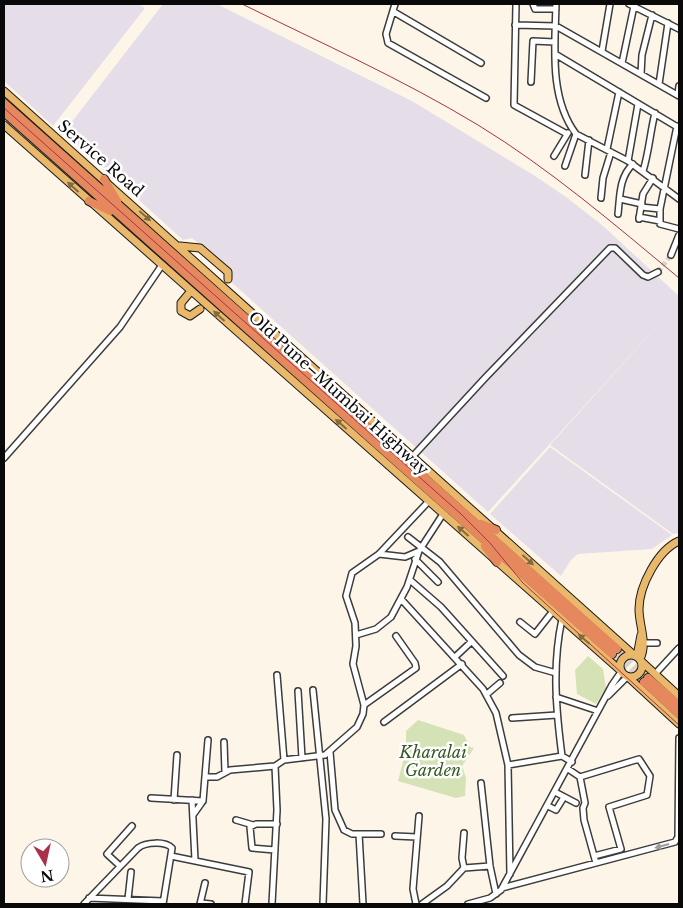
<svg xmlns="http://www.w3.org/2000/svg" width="683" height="908" viewBox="0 0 683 908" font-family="'Libre Baskerville',serif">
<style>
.industrial{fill:#e5dee8}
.green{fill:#d4e2b6}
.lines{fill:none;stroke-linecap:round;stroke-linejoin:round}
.minor-tunnel{stroke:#d8d2c7;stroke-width:5;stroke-dasharray:5 2.5;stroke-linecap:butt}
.highway-tunnel{stroke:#d8d2c7;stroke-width:8;stroke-dasharray:8 4;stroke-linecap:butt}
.minor-casing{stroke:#3c3c3c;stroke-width:8}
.major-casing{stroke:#1a1a1a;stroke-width:9}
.highway-casing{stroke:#1a1a1a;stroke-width:10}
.minor{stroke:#fff;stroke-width:5}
.major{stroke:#eab86b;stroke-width:7}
.highway{stroke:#e5885e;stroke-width:8}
.rail{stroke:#aa3149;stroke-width:1}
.oneway{fill:#85693f}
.oneway2{fill:#9d9d9d}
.labels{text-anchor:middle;stroke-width:5;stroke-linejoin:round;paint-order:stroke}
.street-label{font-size:16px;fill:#090909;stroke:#fff}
.park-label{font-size:16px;font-style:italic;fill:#355922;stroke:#fff}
</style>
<rect width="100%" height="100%" fill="#fdf6e8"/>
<!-- industrial -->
<path class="industrial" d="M4,4H138L145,8L53,126L4,81Z
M163,4H217L412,101L535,176L566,197L602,225L679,296V533L673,534L550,445L667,315L488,512L230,281L232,277L231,272L192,238L183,240L64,132Z
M550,447L672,535L652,549L578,554L571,560L561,576L490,514Z"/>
<!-- green -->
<path class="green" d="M588,656L603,669L606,688L596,704L577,694L575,670Z
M418,720L464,735L470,747L474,748L462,766L466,778L465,796L456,798L398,781L406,750V731Z"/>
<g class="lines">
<!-- minor-tunnel -->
<path class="minor-tunnel" d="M658,272L671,255"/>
<!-- highway-tunnel -->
<path class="highway-tunnel" d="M617,649L648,678
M612,654L644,682"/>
<!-- minor casing -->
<g class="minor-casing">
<path id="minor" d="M395,4L386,34L388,43L486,98
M516,4L514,105L567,134
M533,4L535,9H556
M556,4C555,46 549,98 576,134L628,161L679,199
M629,4L679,29
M394,12L481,63
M515,25L556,26L679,96
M602,51L610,4
M555,54L679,128
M622,63L634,6
M641,74L642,55L652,15
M531,82L533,41L555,42
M659,84L668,23
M678,95L679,86
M607,149L619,92
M554,156L568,133
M628,161L638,104
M565,166L576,134
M643,171C649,152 650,133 655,113
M585,175L589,140
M601,198L603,178L611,152
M620,199L642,204
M641,207L660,209L677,126
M660,209V224L679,229
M618,214C620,196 619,177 633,164
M639,217L660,221
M639,219L643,194L653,178
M671,255L679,235
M413,456L485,378L610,248H615L643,275L648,277L658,272
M4,458L120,327L162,265
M408,537L440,562L519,655L535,667L556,673
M379,554L405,557L419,551
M415,559L438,582
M410,580L441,607L503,676
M401,599L483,689L496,713L508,765L510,874
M562,619C552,665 556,710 562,756L572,762
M520,622L535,634L553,611
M356,635L376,629L391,617L407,587L419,551L443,514
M644,643H657
M455,657L471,642
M655,674L679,648
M277,675L284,760
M313,690L326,819L323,904
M298,691L302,758
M487,694L500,683
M608,696L627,677
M556,697L598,711
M364,705L416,668L415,663L396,636
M512,718L557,715
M384,722L462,664
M224,742L225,772
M330,752L335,810L344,830L352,834H381
M508,765L562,756
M568,769L580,777
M205,777H217L230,770L275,766L284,760L325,755L357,727L363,714L364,705L353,664L356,646L355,623L346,596L352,573L379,554L429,501
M481,783L490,866L496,894
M555,792L576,803
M151,798L203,801
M174,800L177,755
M192,800L195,860
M548,806L556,810L564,797
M193,815L203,801L208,740
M236,820L253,825
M464,833L462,858L464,868L490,866
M359,834L363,904
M395,836L417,837
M275,850L252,848L250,827L256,824H277
M171,856L249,872L245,904
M594,856L621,849L609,807L647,795L650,776L639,759L580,777L585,803L583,808L584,820L596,863
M120,866L107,854L132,826
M502,888L675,842L678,837L679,738
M89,898L163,901
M128,899L131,872
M201,903L211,904
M84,904L138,848C146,842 165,841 172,848L163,904
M200,904L205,883
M272,904L277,810L275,766
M416,904L413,889L419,816
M422,904L447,886L464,868
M468,904L490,898L501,890L612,685L621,672"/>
</g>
<!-- major casing -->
<g class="major-casing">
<path id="major" d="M4,91L635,656
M4,125L621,671
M180,246L200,248L228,272V279
M191,291L181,303V311L190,316L200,309
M620 666a11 11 0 1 1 22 0a11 11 0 1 1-22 0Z
M637,656L641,635
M640,659C648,642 639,627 639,609C639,586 658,550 679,541
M641,661L679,696
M628,677L679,724"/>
</g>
<!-- highway casing -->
<g class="highway-casing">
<path id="highway" d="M4,103L617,649
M4,112L612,654
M104,179L117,201
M89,201L110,211
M481,524L496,530
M485,546L497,562
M648,678L679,705
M644,682L679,714"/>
</g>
<!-- minor -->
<use href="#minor" class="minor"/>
<!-- major -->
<use href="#major" class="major"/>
<!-- highway -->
<use href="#highway" class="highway"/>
<!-- rail -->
<path class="rail" d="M242,4C321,43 402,79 478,125C550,169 614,224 679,278
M4,108L461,514L490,543L523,583L679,725"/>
</g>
<!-- one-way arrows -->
<defs><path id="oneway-solid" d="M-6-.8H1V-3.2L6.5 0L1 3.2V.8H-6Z" transform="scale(1.25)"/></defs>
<g class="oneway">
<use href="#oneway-solid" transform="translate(73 187) rotate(-138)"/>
<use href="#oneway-solid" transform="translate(145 216) rotate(41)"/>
<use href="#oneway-solid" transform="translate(219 316) rotate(-138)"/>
<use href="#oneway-solid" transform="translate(341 424) rotate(-139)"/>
<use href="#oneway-solid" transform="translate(463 531) rotate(-139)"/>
<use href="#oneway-solid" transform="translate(528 560) rotate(42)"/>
<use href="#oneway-solid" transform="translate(584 639) rotate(-139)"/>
</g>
<use class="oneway2" href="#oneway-solid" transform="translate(662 846) rotate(165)"/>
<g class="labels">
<!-- street labels -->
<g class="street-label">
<text transform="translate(101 158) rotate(41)" y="6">Service Road</text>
<text transform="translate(339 393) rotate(42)" y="6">Old Pune–Mumbai Highway</text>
</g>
<!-- park labels -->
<g class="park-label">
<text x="433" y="758">Kharalai<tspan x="433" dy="18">Garden</tspan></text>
</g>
</g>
<!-- border -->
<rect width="683" height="908" fill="none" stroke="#090909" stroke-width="10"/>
<!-- north arrow -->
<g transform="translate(45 863) rotate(171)"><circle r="24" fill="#ffffff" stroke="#9d9d9d"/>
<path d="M0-4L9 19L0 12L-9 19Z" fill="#aa3149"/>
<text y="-8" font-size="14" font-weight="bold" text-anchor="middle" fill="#090909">N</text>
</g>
</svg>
